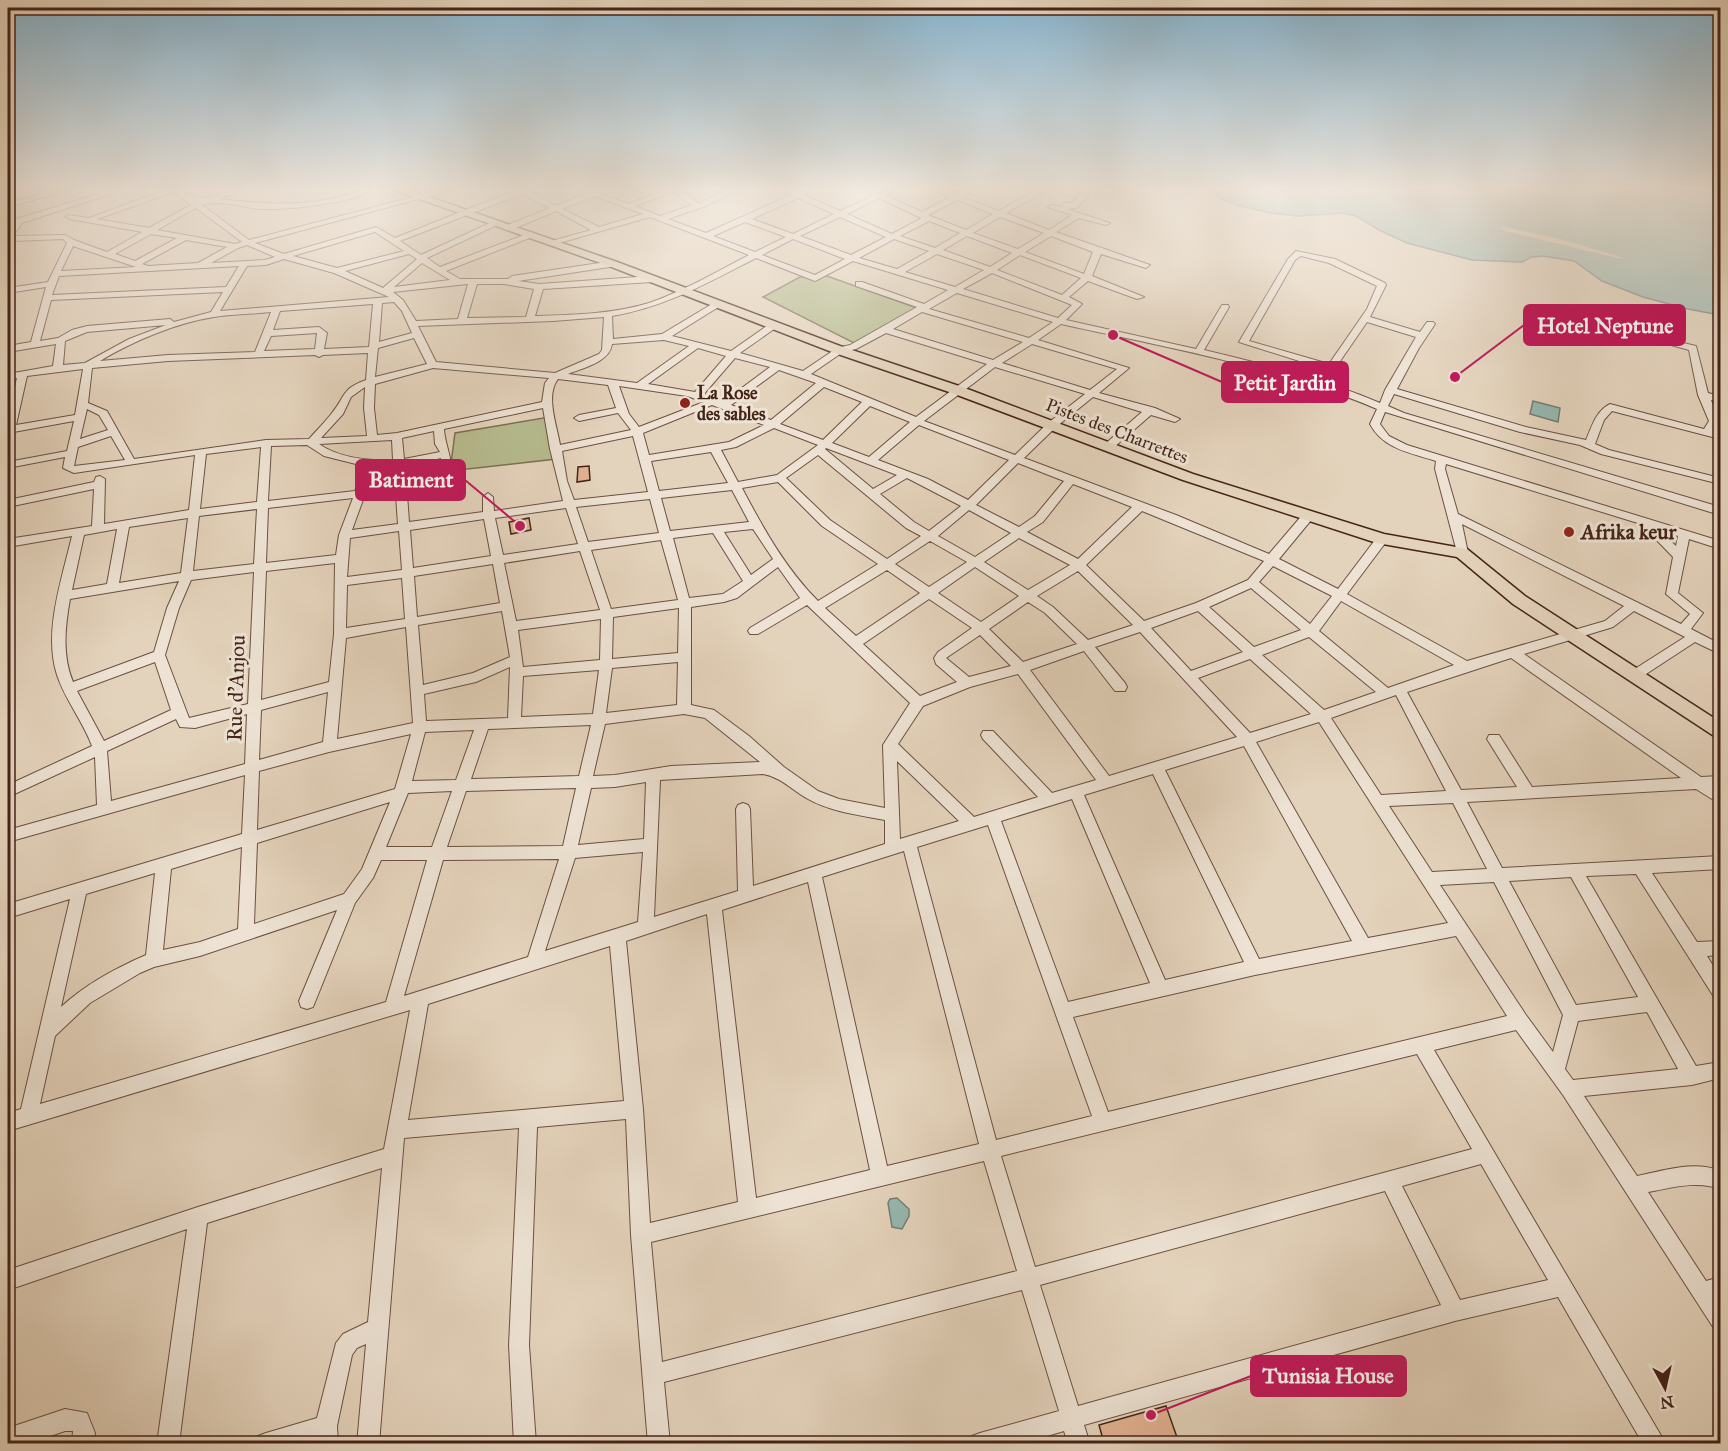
<svg xmlns="http://www.w3.org/2000/svg" width="1728" height="1451" viewBox="0 0 1728 1451" font-family="'IM FELL Great Primer',serif">
<style>
.green{fill:#b6bc8f;stroke:#7d7054;stroke-width:1.5}
.water{fill:#95b8b1;stroke:#757d74;stroke-width:1.5}
.pier{fill:#e4d3bc}
.building{fill:#e2b292;stroke:#442418;stroke-width:1.5}
.lines{fill:none;stroke-linecap:round;stroke-linejoin:round}
.minor-casing{stroke:#6c5041;stroke-width:2}
.major-casing{stroke:#442418;stroke-width:3}
.minor{fill:#ede2d3;fill-rule:evenodd}
.major{fill:#e4d3bc;fill-rule:evenodd}
.poi-dot{fill:#8f2418;stroke:#ede2d3;stroke-width:2}
.labels{text-anchor:middle;stroke-width:6;stroke-linejoin:round;paint-order:stroke}
.far-poi-label{font-size:18px;font-weight:bold;fill:#442418;stroke:#ede2d3;text-anchor:start}
.far-street-label{font-size:18px;fill:#442418;stroke:#ede2d3}
.poi-label{font-size:21px;font-weight:bold;fill:#442418;stroke:#ede2d3;text-anchor:start}
.street-label{font-size:21px;fill:#442418;stroke:#ede2d3}
.leader{fill:none;stroke:#c2185b;stroke-width:2}
.callout-dot{fill:#c2185b;stroke:#ede2d3;stroke-width:2}
.callout{fill:#c2185b;stroke:#c2185b;stroke-width:2}
.callout-label{font-size:22px;text-anchor:middle;font-weight:bold;fill:#fff}
</style>
<rect width="100%" height="100%" fill="#e4d3bc"/>
<filter id="stains"><feTurbulence type="fractalNoise" baseFrequency=".00333" numOctaves="4"/><feColorMatrix values="0 0 0 0 .2 0 0 0 0 .09 0 0 0 0 .02 0 0 0 .5 -.17"/></filter>
<radialGradient id="worn" r=".72"><stop offset=".6" stop-color="#630" stop-opacity="0"/><stop offset="1" stop-color="#630" stop-opacity=".3"/></radialGradient>
<!-- green -->
<path class="green" d="M827,276L917,308L854,343L763,297L800,277Z
M549,417L556,459L450,471L455,433Z"/>
<!-- water -->
<path class="water" d="M1199,190H1720V315L1688,309L1643,297L1602,281L1574,261L1543,256L1531,257L1522,262L1472,260L1407,243L1379,230L1356,216L1343,213L1298,216L1270,213L1237,205Z
M1533,401L1560,408L1558,422L1530,414Z
M897,1198L909,1209V1216L902,1229L892,1227L888,1203L890,1199Z"/>
<!-- pier -->
<path class="pier" d="M1504,227L1560,239L1624,258H1617L1505,231L1501,228Z"/>
<!-- building -->
<path class="building" d="M589,466L590,480L577,482L578,467Z
M529,518L531,530L511,534L509,522Z
M1166,1406L1179,1443H1104L1099,1425Z"/>
<g class="lines">
<!-- minor casing -->
<g class="minor-casing">
<path id="minor" d="M57,190H70L8,207V203Z
M111,190H123L22,223L13,236L65,235L74,240L107,252L142,232L70,219L66,217L67,215L89,218L165,190H181L187,195L210,198L231,190H243L220,199C257,204 295,206 331,199C345,196 357,190 372,190C350,204 288,210 262,209C243,208 221,199 202,205L249,240L439,190H452L255,243L284,254L376,227L395,238L516,190H530L529,191L556,206L587,193L582,190H600V193L628,204L665,190H680L699,203L728,190H739L706,206L668,219L706,233L791,195L781,190L798,193L814,190L804,195L840,211L873,196L863,190L879,193L895,190L886,196L922,212L950,197L933,190H944L956,194L964,190H974L962,197L999,211L1035,190H1042V193L1006,213L1049,230L1072,215L1048,207L1052,205L1061,207L1064,203H1071L1078,198L1054,190H1067L1088,197L1076,208L1067,209L1110,223L1106,225L1079,218L1056,232L1150,265L1146,268L1101,254L1092,276L1144,297L1137,299L1088,281L1069,297L1082,304L1066,320L1196,349L1222,305H1228L1229,307L1204,350C1263,364 1324,379 1380,403L1385,390L1416,337L1367,322L1334,370L1331,371L1239,342L1288,259L1296,251L1335,259L1385,283L1386,285L1370,317L1420,332L1427,322H1433L1435,324L1419,348L1397,389L1526,427L1586,440C1592,426 1596,411 1610,404L1704,429L1709,421L1698,395L1689,350L1657,341L1662,338L1696,346L1708,393L1720,396V402L1711,400L1719,421L1713,431L1720,433V439L1612,411L1604,420L1595,444L1609,450L1720,478V484L1601,454L1580,445L1520,432L1394,394L1388,406L1404,413L1720,507V515L1385,412L1380,424L1389,436L1407,445L1720,541V549L1689,539L1678,593L1703,613L1691,629L1720,644V654L1695,642L1640,678H1630L1629,675L1630,672L1685,637L1634,611L1613,627L1524,654L1701,777L1720,776V788H1717L1720,791V804L1696,789L1467,802L1502,868L1720,856V869L1652,873L1697,942L1720,941V955L1707,956L1720,977V999L1714,997L1636,874L1586,876L1696,1066L1720,1062V1078L1692,1085L1584,1096L1637,1176C1663,1171 1695,1160 1720,1171V1189C1698,1180 1670,1188 1648,1192L1706,1281L1720,1277V1297L1717,1298L1720,1303V1330L1713,1327L1563,1095L1516,1030L1434,1050L1666,1444H1643L1558,1297L1455,1321L1084,1425L1090,1444H1068L1064,1431L1020,1444H969L972,1436L980,1433L1059,1411L1022,1290L664,1382L670,1444H648L631,1235L626,1119L537,1127L529,1345L536,1444H514L509,1345L519,1128L404,1138L379,1444H357L366,1344L357,1348L352,1355L337,1426L338,1444H316V1440L303,1444H255L258,1436L266,1433L317,1418L336,1343L343,1334L368,1322L382,1168L207,1223L179,1444H157L187,1229L8,1290V1270L198,1207L384,1149L410,1010L8,1131V1113L21,1109L70,899L8,918V904L242,834L245,775L8,842V830L97,805L95,757L8,797V785L92,746C83,721 65,700 57,675C43,632 62,579 72,536L8,547V539L92,526L94,489L8,507V500L94,482L96,477L100,476L105,479L104,524L189,510L195,455L74,473L63,468L65,457L8,468V462L67,451L74,421L8,433V418L17,378L8,380V374L53,366L56,344L8,352V346L31,342L46,287L8,293V288L48,282L67,243L63,239L13,241L12,246L8,248V232L16,219ZM174,192L191,205L149,228L97,219ZM673,192L692,205L660,216L635,206ZM522,194L550,208L505,226V230H511L556,211L591,230L552,241V245L650,217L749,255C716,272 684,291 649,303C613,314 573,315 535,316L543,289L652,282L656,279L652,276L539,284L518,281L616,266L617,264L613,261L512,276L508,279H460L446,271L532,237L533,235L529,233L440,267L427,258L497,225L498,223L494,221L421,255L400,241ZM594,196L643,214L599,227L562,209ZM798,198L834,214L793,234L752,219ZM879,198L919,217L922,218L892,234L847,214ZM957,200L993,214L966,230L928,215ZM196,208L242,242L235,244L157,230ZM840,217L886,237L851,255L800,236ZM1000,217L1044,233L1018,249L973,233ZM929,221L960,233L935,248L900,236ZM745,222L786,237L755,252L713,236ZM375,232L404,251L337,268L293,256ZM151,234L177,238L135,261L115,254ZM967,236L1012,253L990,267L943,250ZM1051,236L1093,252L1084,274L1025,252ZM793,239L845,259L815,275L762,255ZM894,239L929,251L897,269L859,258ZM186,240L227,247L198,263L148,266L142,264ZM247,245L275,257L265,260L211,263L238,248ZM73,246L136,267L61,271ZM409,254L417,259L383,288L345,271ZM937,254L984,270L955,287L905,272ZM1020,255L1081,278L1062,295L997,270ZM1301,256L1329,263L1377,286L1367,309L1329,364L1249,341L1295,260ZM756,258L815,281L853,261L948,290L924,304L862,282H856V286L917,307L850,345L837,348L803,371L740,353L777,327V323H771L731,351L672,336L720,306V302L717,301L662,334L613,339L612,316C666,307 709,282 756,258ZM284,259L334,273L389,297L220,311L247,266L266,265ZM422,263L450,280L394,287ZM239,266L226,287L52,295L59,276ZM992,273L1072,305L1058,318L963,289ZM468,284L458,319L416,321L403,300L393,292ZM477,284H504L534,289L526,317L467,318ZM223,292L211,312L174,322L170,319L87,326L72,330L58,338L40,341L51,300ZM957,293L1053,322L1029,338L929,309ZM394,302L402,311L412,333L379,342L382,303ZM373,304L369,347L324,349L327,333L319,327L273,330L280,311ZM271,312L255,352L168,355L100,361C133,341 176,323 214,317C233,314 252,314 271,312ZM922,312L1023,342L993,360L893,329ZM604,317L602,350L599,354L555,373L436,362L418,326L553,321ZM1061,324C1165,347 1279,367 1377,409L1370,424C1383,449 1411,453 1436,461L1435,469L1458,556L1462,557L1468,553L1462,524L1624,606L1605,621L1467,661L1347,594L1386,542V536H1378L1338,589L1279,559L1312,519V513H1304L1269,554L1176,515L1024,458L1056,427L1093,397L1142,412L1105,444V448H1113L1151,415L1175,422L1180,419L1155,408L1099,393L1129,368L1038,340ZM166,325L129,339L85,363L63,365L65,341L87,332ZM317,333L315,349L264,351L271,336ZM886,333L987,364L916,417L811,374L843,352L856,349ZM414,338L427,364L375,377L378,348ZM664,340L689,346L637,383L568,374C583,368 610,362 612,344ZM1032,344L1117,369L1090,390L1002,363ZM698,348L726,356L695,392L648,384ZM368,353L366,380C341,389 346,396 332,413C325,422 317,430 309,439L266,440L134,459L107,411L88,403L92,368L168,361L315,355L319,357L323,355ZM735,358L770,367L723,402L703,395ZM995,367L1085,394L1048,423L1015,455L924,421ZM433,368L549,378L545,383L542,402L397,433L377,435L374,408L375,384ZM83,369L75,415L16,425L27,376ZM779,370L816,383L771,420L731,405ZM558,379L608,385L616,408L579,415L574,418L579,421L618,413L631,430L560,445C557,425 545,396 558,379ZM619,386L687,396L704,402L639,427L629,414ZM365,387L364,408L367,436L321,438L343,414L351,397ZM824,387L862,402L823,440L780,424ZM712,405L764,425L729,442L649,455L643,433ZM870,406L910,422L869,457L832,443ZM543,408L550,449L563,501L494,511L493,497L488,493L483,497V512L409,522L405,466L441,458L440,476L445,479L449,478C455,461 445,447 444,429ZM87,409L99,415L108,430L80,439ZM919,425L1009,460L968,500L928,479L878,460ZM774,428L818,445L777,475L738,482L721,450L736,447ZM434,431L435,444L440,452L404,459L402,438ZM111,436L125,460L74,466L78,447ZM633,436L648,492L574,500L567,481L562,451ZM392,440L393,460C369,461 339,458 319,444ZM307,445L324,456L364,466L355,491L268,501L271,446ZM261,447L257,502L200,509L206,454ZM826,448L897,475L873,489L825,449ZM711,452L728,483L659,491L651,461ZM818,455L906,528L921,536L887,559L830,520L786,478ZM1018,463L1064,481L1035,516L1019,527L976,505ZM1446,464L1641,524L1673,557L1666,594L1690,614L1681,624L1458,514L1445,469ZM375,467H394L398,524L352,530ZM907,478L961,506L929,531L914,522L880,494ZM778,482L822,526L878,564L818,601C786,569 763,528 742,488ZM1073,484L1132,507L1078,559L1027,532L1043,522ZM732,490L749,522L670,531L661,498ZM353,498L339,535L336,555L266,563L268,508ZM650,499L659,533L588,542L576,507ZM566,508L578,544L503,555L495,518ZM257,509L254,564L193,571L199,516ZM969,510L1011,533L975,557L938,536ZM1142,511L1264,561L1248,580L1196,603L1144,621L1086,565ZM188,518L181,573L119,583L129,527ZM484,519L491,556L413,568L410,530ZM117,529L107,584L72,590L84,535ZM753,529L773,559L751,575L724,532ZM1659,530L1678,536L1676,546ZM399,531L402,570L347,577L350,538ZM713,533L743,581L723,594L689,598L673,538ZM1019,538L1070,565L1028,590L984,562ZM661,540L678,600L611,609L591,550ZM930,541L967,562L929,587L895,564ZM580,551L600,610L516,621L504,563ZM335,563L334,634L329,682L261,700L266,571ZM493,564L500,603L417,617L414,576ZM1273,566L1332,596L1310,624L1259,582ZM778,567L800,598L750,628L748,631L750,634H758L807,605L910,703L883,745L885,808L839,799L818,791L784,767L749,736L714,710L691,705V607L724,602L737,598ZM975,567L1019,596L981,622L938,593ZM887,570L920,593L856,636L825,608ZM1078,571L1133,625L1088,640L1053,607L1037,596ZM254,572L248,704L189,718L165,655L179,608L191,580ZM402,578L405,619L346,628L347,585ZM179,581L167,608L154,652L73,682C62,655 65,627 70,599ZM1251,588L1301,630L1254,647L1209,607ZM929,599L972,628L938,652L934,658L936,664L957,682L920,696L863,644ZM1341,601L1454,665L1388,688L1319,631ZM1028,602L1045,613L1077,644L1023,662L989,629ZM679,608L678,653L612,659L613,617ZM502,611L510,657L473,673L423,685L418,625ZM1198,611L1243,652L1191,671L1151,628ZM601,619L600,660L523,667L518,630ZM406,627L413,723L337,739L346,638ZM1140,632L1237,737L1109,776L1030,670L1084,651L1115,691H1125L1127,687L1125,683L1095,647ZM980,635L1011,666L969,677L946,658ZM1309,637L1376,692L1324,710L1262,655ZM1511,658L1681,778L1532,787L1499,735H1489L1487,739L1517,787L1461,790L1407,692ZM1250,659L1311,714L1250,733L1198,678ZM155,662L171,710L104,741L77,691ZM678,662L677,705L606,713L612,668ZM510,667L508,718L426,721L424,694L476,682ZM599,670L593,714L521,717L523,676ZM1018,674L1096,780L1052,793L993,731H983L981,735L983,739L1038,797L974,817L898,744L923,706L970,687ZM328,692L323,742L259,760L261,710ZM1396,695L1446,791L1381,795L1331,718ZM247,714L245,764L111,801L107,751L176,719L180,727L195,728ZM684,714L705,718L760,762L671,766L615,775L593,776L605,724ZM1319,722L1448,923L1368,938L1256,742ZM591,725L579,776L471,779L488,729ZM474,730L456,780L412,781L425,732ZM411,734L395,789L257,830L259,771L329,752ZM1244,746L1352,941L1259,959L1165,770ZM897,761L959,821L900,839ZM763,774C781,777 792,790 808,799C831,812 859,815 885,820V844L753,886L750,809L748,805L743,803L738,805L736,809L738,891L654,917L660,780ZM1153,774L1244,962L1165,980L1084,795ZM646,782L644,839L578,845L591,788L615,787ZM576,788L563,846L447,847L466,791ZM452,791L432,847H386L408,793ZM1072,799L1150,983L1068,1002L1001,821ZM390,802L362,869L344,894L254,924L257,843ZM1453,803L1487,869L1432,872L1389,806ZM988,825L1092,1116L996,1140L917,847ZM242,847L238,929L200,942L163,950L171,869ZM904,851L979,1144L887,1166L822,877ZM643,852L638,922L545,951L575,858ZM559,859L528,957L404,996L443,860ZM381,860H427L386,1002L40,1104L55,1036L90,1003L140,973L154,967L200,956L337,910L299,1001L301,1007L307,1009L313,1007L355,903L373,878ZM155,873L146,955C116,968 86,984 61,1007L86,894ZM1571,877L1638,997L1576,1005L1509,881ZM808,882L870,1170L756,1198L722,910ZM1494,882L1563,1015L1553,1052L1526,1015L1440,885ZM707,914L738,1202L650,1223L643,1109L626,941ZM1456,936L1507,1016L1108,1112L1073,1017L1255,975ZM610,946L624,1101L408,1120L428,1004ZM1647,1012L1678,1069L1573,1080L1565,1069L1578,1021ZM1417,1054L1472,1149L1035,1267L1001,1156ZM984,1161L1017,1271L662,1362L651,1242ZM1481,1164L1548,1280L1460,1300L1402,1186ZM1385,1191L1441,1305L1078,1406L1040,1285Z
M65,1409L87,1413L95,1433L94,1444H72L73,1431H65L27,1444H8V1428Z"/>
</g>
<!-- major casing -->
<g class="major-casing">
<path id="major" d="M394,190H409L617,262L840,346L962,387L1193,474L1384,534L1467,549L1525,596L1720,722V738L1714,736L1513,604L1457,557L1377,543L1183,480L952,393L832,352L609,266Z"/>
</g>
<!-- minor -->
<use href="#minor" class="minor"/>
<!-- major -->
<use href="#major" class="major"/>
</g>
<!-- sky -->
<linearGradient id="sky" x2="0" y2="1"><stop stop-color="#87b6d2"/><stop offset="0.48" stop-color="#f3ebe1"/><stop offset="1" stop-color="#f3ebe1" stop-opacity="0"/></linearGradient>
<rect width="1728" height="393" fill="url(#sky)"/>
<!-- markers -->
<g class="poi-dot">
<circle cx="685" cy="403" r="6"/>
<circle cx="1569" cy="532" r="6"/>
</g>
<g class="labels">
<!-- far-poi labels -->
<g class="far-poi-label">
<text x="697" y="399">La Rose<tspan x="697" dy="21">des sables</tspan></text>
</g>
<!-- far-street labels -->
<g class="far-street-label">
<text transform="translate(1117 431) rotate(21)" y="6">Pistes des Charrettes</text>
</g>
<!-- poi labels -->
<g class="poi-label">
<text x="1581" y="539">Afrika keur</text>
</g>
<!-- street labels -->
<g class="street-label">
<text transform="translate(236 688) rotate(-88)" y="7">Rue d’Anjou</text>
</g>
</g>
<!-- callouts -->
<path class="leader" d="M1455 377L1524 325M1113 335L1222 382M520 526L465 480M1151 1415L1251 1376"/>
<g class="callout-dot">
<circle cx="1455" cy="377" r="6"/>
<circle cx="1113" cy="335" r="6"/>
<circle cx="520" cy="526" r="6"/>
<circle cx="1151" cy="1415" r="6"/>
</g>
<g class="callout">
<rect x="1524" y="305" width="161" height="40" rx="6"/>
<rect x="1222" y="362" width="126" height="40" rx="6"/>
<rect x="356" y="460" width="109" height="40" rx="6"/>
<rect x="1251" y="1356" width="155" height="40" rx="6"/>
</g>
<g class="callout-label">
<text x="1605" y="333">Hotel Neptune</text>
<text x="1285" y="390">Petit Jardin</text>
<text x="411" y="487">Batiment</text>
<text x="1328" y="1383">Tunisia House</text>
</g>
<!-- margin -->
<rect width="1728" height="1451" fill="none" stroke="#e4d3bc" stroke-width="30"/>
<rect x="9" y="9" width="1710" height="1433" fill="none" stroke="#442418" stroke-width="3"/>
<rect x="15" y="15" width="1698" height="1421" fill="none" stroke="#442418" stroke-width="1.5"/>
<!-- north arrow -->
<g transform="translate(1665 1388) rotate(172)" stroke="#ede2d3" stroke-width="4.5" paint-order="stroke">
<path d="M0-4.5L10 22L0 15L-10 22Z" fill="#442418"/>
<text y="-9" font-size="16" font-weight="bold" text-anchor="middle" fill="#442418">N</text>
</g>
<rect width="100%" height="100%" filter="url(#stains)"/>
<rect width="100%" height="100%" fill="url(#worn)"/>
</svg>
